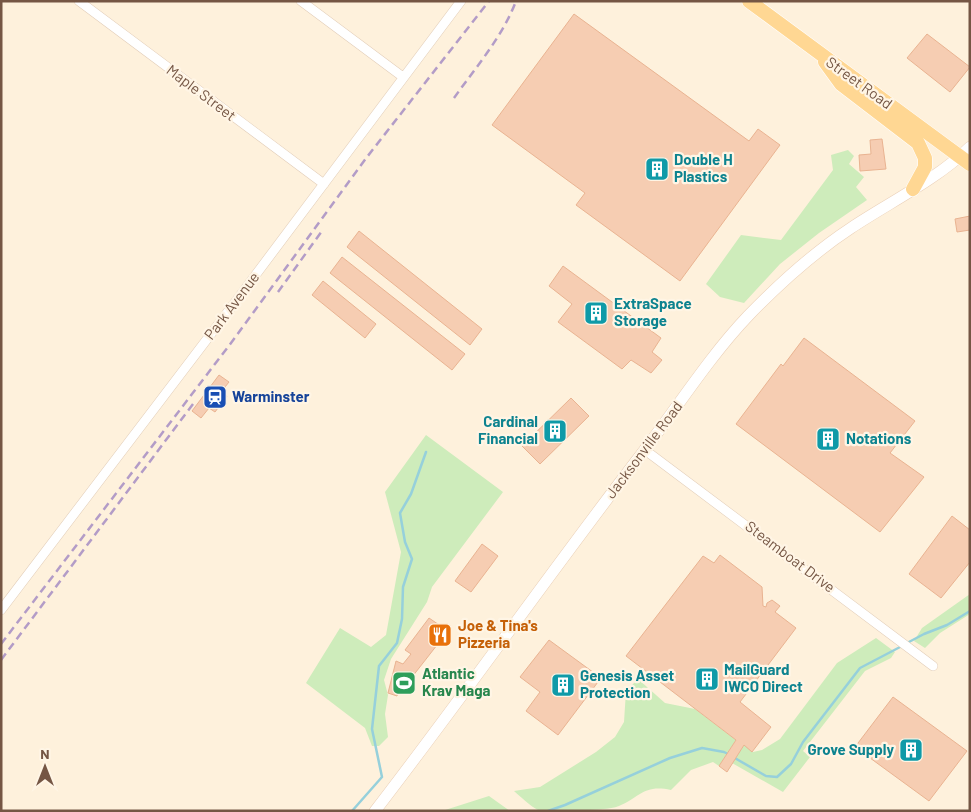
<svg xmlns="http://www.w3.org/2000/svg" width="971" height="812" viewBox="0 0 971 812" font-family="Barlow,sans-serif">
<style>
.green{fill:#ceecbb}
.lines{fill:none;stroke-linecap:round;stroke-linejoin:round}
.stream{stroke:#96d0db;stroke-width:2.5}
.building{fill:#f6cdb2;stroke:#e9b391}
.minor-casing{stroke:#e2cdb8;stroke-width:10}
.secondary-casing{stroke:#ead0b8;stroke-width:12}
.primary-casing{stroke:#fff;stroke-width:15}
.minor{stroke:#fff;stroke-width:9}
.secondary{stroke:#fff;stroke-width:11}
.primary{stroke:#ffd793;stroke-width:14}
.rail{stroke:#b39cc7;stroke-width:2.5;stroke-dasharray:8 5;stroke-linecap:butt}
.labels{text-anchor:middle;stroke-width:4.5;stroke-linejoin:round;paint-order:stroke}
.street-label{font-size:15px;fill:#755644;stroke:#fff5e5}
.culture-label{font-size:15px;font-weight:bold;fill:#0d838f;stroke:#fff5e5;text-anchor:start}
.transit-label{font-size:15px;font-weight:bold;fill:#164399;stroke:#fff5e5;text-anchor:start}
.food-label{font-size:15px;font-weight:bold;fill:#c56008;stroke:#fff5e5;text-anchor:start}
.leisure-label{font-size:15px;font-weight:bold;fill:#27864d;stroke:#fff5e5;text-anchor:start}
</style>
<rect width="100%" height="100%" fill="#fef1dc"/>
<!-- green -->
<path class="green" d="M848,150L854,156L849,164L864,177L856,187L867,200L819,233L780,264L744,303L720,297L706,284L741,235L781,240L833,170L831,155Z
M426,435L503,492L432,587L427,602L391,659L384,680L388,695L385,714L388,737L379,746H372L365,728L306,683L340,628L371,647L386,635L401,552L385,492Z
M970,594V614L940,633L925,648L914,641L922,628Z
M876,638L895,652L891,658L865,671L803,751L810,757L783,792L732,763L744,745L753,752L762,750L780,739L837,663Z
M638,679L665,703L695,709L736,740L719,766L713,762L691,770L671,790C644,784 640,797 619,806C609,811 547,812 538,810C530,806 521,797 514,791L540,787L596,752L615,737L624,722L626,691Z
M489,796L510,811H442Z"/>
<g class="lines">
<!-- stream -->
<path class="stream" d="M907,643L924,634L947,625L970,611
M733,757L766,776L777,777L791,764L803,742L860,668L902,646
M352,811L382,777L372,729L379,666L397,643L402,619L403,587L412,559L405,542L400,513L411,494L426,452
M548,811L565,805L670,758L702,748L724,752L728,754"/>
</g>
<!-- building -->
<path class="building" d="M574,14L749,141L758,129L780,145L680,281L576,205L585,193L492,125Z
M927,34L970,67L950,92L907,58Z
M882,139L886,169L860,171L859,155L871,154L870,140Z
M970,216V230L957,232L955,219Z
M359,231L482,329L470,345L347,247Z
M342,257L465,354L452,370L330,273Z
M563,266L661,338L652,352L662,360L651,373L631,360L622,369L558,322L572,304L549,286Z
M323,281L376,324L365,338L312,295Z
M804,338L915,421L890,453L924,477L880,532L736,424L781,364L783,366Z
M219,375L229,382L221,392L227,396L215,412L209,408L201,418L192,411Z
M571,398L589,416L540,464L522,446Z
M952,516L970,530V562L941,598L909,574Z
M482,544L498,556L471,592L455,581Z
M720,555L762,587L763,606L766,607L767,603L772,600L780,606L775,612L796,628L740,702L771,727L752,752L744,745L727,772L719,766L736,740L626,656L703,556L714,563Z
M429,618L448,631L405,686L400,684L397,696L388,693L396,661L403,664L411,654L405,650Z
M549,640L601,678L558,735L526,711L540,692L520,677Z
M893,697L967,751L929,801L855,747Z"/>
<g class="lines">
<!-- minor casing -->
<g class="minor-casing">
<path id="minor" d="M79,1L324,184
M301,1L403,77
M645,450L933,666
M1,610L233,305L461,1"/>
</g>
<!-- secondary casing -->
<g class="secondary-casing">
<path id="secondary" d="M375,811C466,693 552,570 643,452C677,408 709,357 748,316C779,284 813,253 851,228C890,202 936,180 970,147"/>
</g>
<!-- primary casing -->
<g class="primary-casing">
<path id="primary" d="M749,1L970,164
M825,62L841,84L918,143L925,158V167L913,189"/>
</g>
<!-- minor -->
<use href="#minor" class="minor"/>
<!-- secondary -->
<use href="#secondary" class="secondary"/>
<!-- primary -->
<use href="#primary" class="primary"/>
<!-- rail -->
<path class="rail" d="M454,98C476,67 503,36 516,1
M278,292L322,231
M1,644L231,343L367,157L489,1
M1,660L196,400"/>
</g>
<!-- icons -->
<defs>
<g id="building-square" transform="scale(1.25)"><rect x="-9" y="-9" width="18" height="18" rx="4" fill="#0f9aa8" stroke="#fff5e5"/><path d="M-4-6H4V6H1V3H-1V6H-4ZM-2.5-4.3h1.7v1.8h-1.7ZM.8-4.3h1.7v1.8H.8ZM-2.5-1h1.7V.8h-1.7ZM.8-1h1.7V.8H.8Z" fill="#fff"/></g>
<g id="station-square" transform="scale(1.25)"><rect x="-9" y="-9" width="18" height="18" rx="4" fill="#1a4fb4" stroke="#fff5e5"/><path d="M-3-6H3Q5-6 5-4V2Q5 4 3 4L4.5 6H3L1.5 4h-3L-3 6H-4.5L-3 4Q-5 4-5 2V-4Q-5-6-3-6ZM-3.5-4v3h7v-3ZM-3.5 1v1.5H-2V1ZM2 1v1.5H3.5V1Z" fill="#fff"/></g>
<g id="restaurant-square" transform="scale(1.25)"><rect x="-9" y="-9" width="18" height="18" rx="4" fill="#e8710a" stroke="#fff5e5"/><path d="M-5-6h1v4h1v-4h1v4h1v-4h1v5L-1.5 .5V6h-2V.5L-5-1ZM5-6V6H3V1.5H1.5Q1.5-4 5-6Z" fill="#fff"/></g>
<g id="stadium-square" transform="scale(1.25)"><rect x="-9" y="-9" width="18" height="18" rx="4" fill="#2e9e5b" stroke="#fff5e5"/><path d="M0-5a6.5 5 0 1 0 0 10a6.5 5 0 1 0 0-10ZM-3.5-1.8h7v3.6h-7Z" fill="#fff"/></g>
</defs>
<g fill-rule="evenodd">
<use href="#building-square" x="657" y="169"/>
<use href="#building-square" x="596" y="313"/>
<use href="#station-square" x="215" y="397"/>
<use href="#building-square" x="555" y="431"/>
<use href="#building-square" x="828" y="439"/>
<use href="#restaurant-square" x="440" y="635"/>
<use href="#building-square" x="707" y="679"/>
<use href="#stadium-square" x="404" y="683"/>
<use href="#building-square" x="563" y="685"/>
<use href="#building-square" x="911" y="750"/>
</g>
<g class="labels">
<!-- street labels -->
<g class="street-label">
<text transform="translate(859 83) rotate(36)" y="5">Street Road</text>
<text transform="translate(201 93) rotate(37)" y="5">Maple Street</text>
<text transform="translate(232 306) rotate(-53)" y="5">Park Avenue</text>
<text transform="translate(644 450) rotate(-53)" y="5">Jacksonville Road</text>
<text transform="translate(790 557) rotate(37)" y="5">Steamboat Drive</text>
</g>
<!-- culture labels -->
<g class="culture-label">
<text x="674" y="165">Double H<tspan x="674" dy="17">Plastics</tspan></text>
<text x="614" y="309">ExtraSpace<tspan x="614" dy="17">Storage</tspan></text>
<text x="538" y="427" text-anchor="end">Cardinal<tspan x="538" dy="17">Financial</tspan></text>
<text x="846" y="444">Notations</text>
<text x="724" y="675">MailGuard<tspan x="724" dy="17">IWCO Direct</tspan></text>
<text x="580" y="681">Genesis Asset<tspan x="580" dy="17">Protection</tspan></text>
<text x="894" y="755" text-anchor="end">Grove Supply</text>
</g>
<!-- transit labels -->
<g class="transit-label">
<text x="232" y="402">Warminster</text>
</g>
<!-- food labels -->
<g class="food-label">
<text x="458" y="631">Joe &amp; Tina's<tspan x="458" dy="17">Pizzeria</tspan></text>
</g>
<!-- leisure labels -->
<g class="leisure-label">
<text x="422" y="679">Atlantic<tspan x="422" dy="17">Krav Maga</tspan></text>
</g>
</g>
<!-- border -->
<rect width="971" height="812" fill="none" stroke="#755644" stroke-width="5"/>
<!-- north arrow -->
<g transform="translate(45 767)" stroke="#fff5e5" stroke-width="4" paint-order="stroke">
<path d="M0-4L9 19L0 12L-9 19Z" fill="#755644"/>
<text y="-8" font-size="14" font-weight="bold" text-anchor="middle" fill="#755644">N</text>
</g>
</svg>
